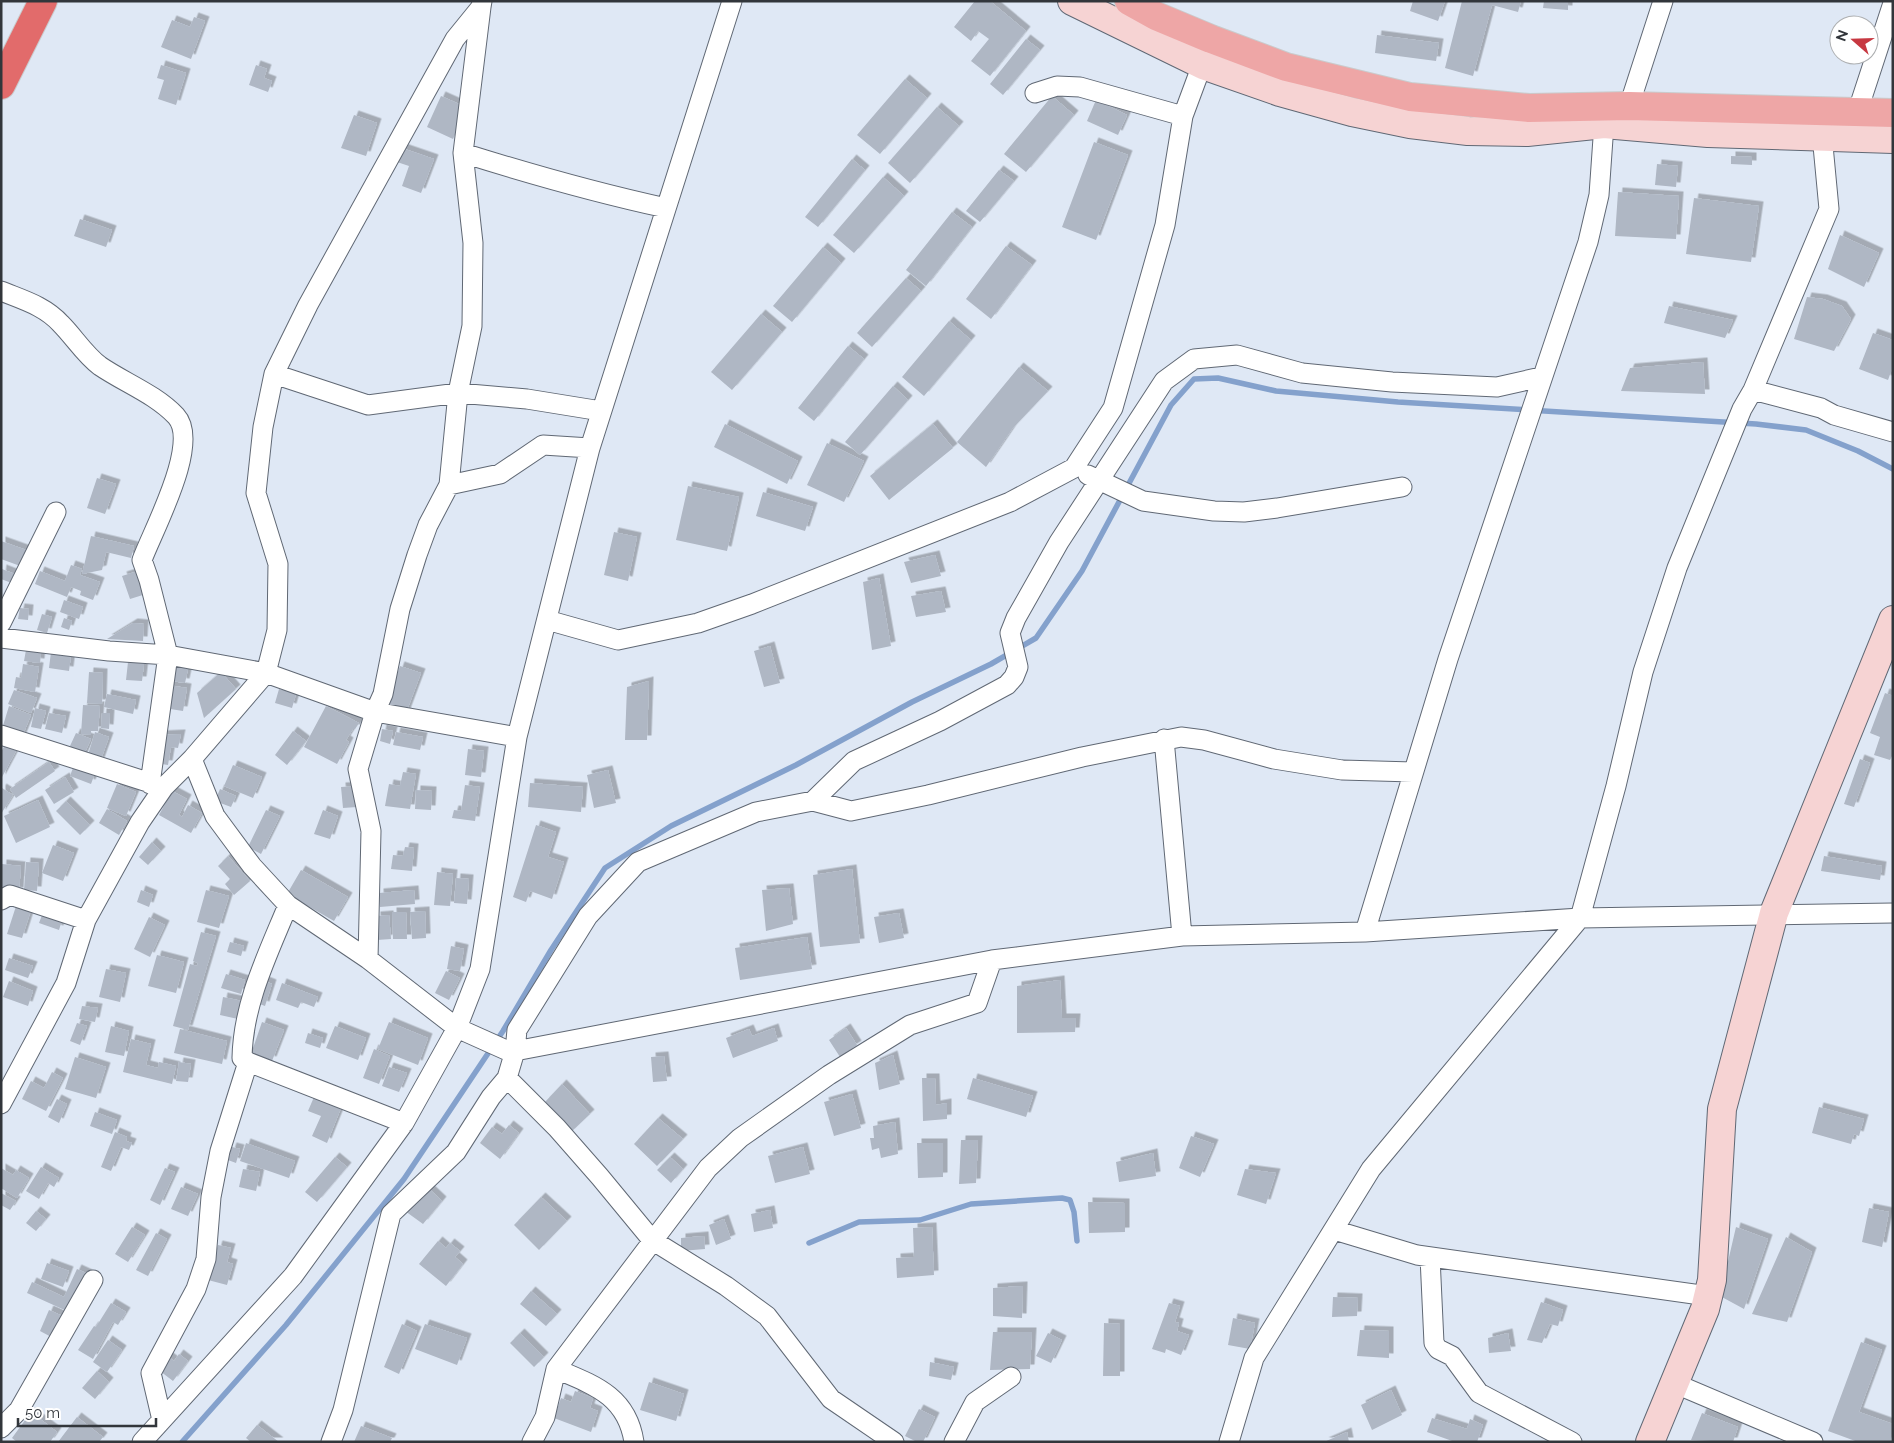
<svg xmlns="http://www.w3.org/2000/svg" width="1894" height="1443" viewBox="0 0 1894 1443" font-family="Raleway,sans-serif">
<style>
.lines{fill:none;stroke-linecap:round;stroke-linejoin:round}
.stream{stroke:#84a1cc;stroke-width:5.5}
.building{fill:#afb7c4;filter:url(#shadow)}
.street-casing{stroke:#606874;stroke-width:21}
.secondary-casing{stroke:#606874;stroke-width:30}
.primary-casing{stroke:#cacbcc;stroke-width:30}
.highway-casing{stroke:#cacbcc;stroke-width:30}
.street{stroke:#fff;stroke-width:19}
.secondary{stroke:#f6d3d3;stroke-width:28}
.primary{stroke:#eea6a6;stroke-width:28}
.highway{stroke:#e26b6b;stroke-width:28}
</style>
<defs>
<filter id="shadow"><feDropShadow dx="4.5" dy="-4.5" stdDeviation="0" flood-color="#0004"/></filter>
</defs>
<rect width="100%" height="100%" fill="#dfe8f5"/>
<g class="lines">
<!-- stream -->
<path class="stream" d="M809,1243L859,1222L920,1220L971,1204L1062,1198L1070,1200L1074,1212L1077,1241
M182,1442L286,1325L404,1179L503,1031L551,950L605,868L671,826L796,765L912,702L991,664L1036,638L1082,571L1171,405L1194,379L1218,378L1276,391L1398,402L1756,424L1806,430L1858,451L1893,469"/>
</g>
<!-- building -->
<path class="building" d="M975,1H990L1026,31L990,76L971,61L989,39L978,31L971,41L954,27Z
M1413,1H1445L1438,21L1410,11Z
M1462,1H1521L1518,12L1492,5L1473,76L1445,68Z
M1544,1H1568V10L1543,8Z
M194,17L205,21L191,59L161,47L172,20L190,27Z
M1377,35L1439,43L1436,61L1375,53Z
M1026,39L1040,50L1003,95L990,84Z
M161,65L186,73L176,105L158,99L164,80L157,78Z
M256,65L267,69L264,78L272,81L268,92L249,85Z
M905,79L927,98L880,154L857,135Z
M441,96L468,108L453,139L427,127Z
M1052,96L1074,115L1026,172L1004,154Z
M1096,100L1127,115L1118,135L1087,121Z
M937,107L959,126L910,183L888,163Z
M354,115L377,123L366,156L341,148Z
M1094,142L1128,155L1096,240L1062,227Z
M396,146L434,159L421,193L402,186L409,166L391,160Z
M1731,156L1752,157V165L1731,164Z
M852,159L865,170L818,227L805,217Z
M1657,164L1678,166L1676,187L1655,185Z
M999,170L1014,181L980,222L966,211Z
M883,177L904,196L854,253L833,235Z
M1618,192L1679,196L1676,239L1615,236Z
M1694,198L1759,206L1751,262L1686,254Z
M952,212L972,227L926,286L906,270Z
M80,219L112,230L106,247L74,236Z
M1840,235L1879,253L1864,287L1828,269Z
M1006,246L1032,265L991,319L966,299Z
M823,247L841,263L792,322L773,306Z
M906,278L921,291L872,347L857,333Z
M1807,297L1823,299L1842,306L1851,319L1834,351L1794,339Z
M1669,306L1733,320L1725,338L1664,323Z
M761,314L782,332L732,390L711,372Z
M949,321L971,340L924,396L902,377Z
M1873,333L1893,340V366L1888,380L1859,369Z
M848,346L864,359L814,421L798,408Z
M1703,362L1705,394L1621,391L1630,368Z
M1019,367L1048,391L1012,429L986,467L957,442Z
M893,386L908,400L860,455L845,442Z
M725,424L798,461L787,484L714,447Z
M933,424L953,448L889,500L870,476Z
M827,443L864,461L844,502L807,485Z
M97,478L116,484L105,514L87,508Z
M688,486L739,497L727,551L676,540Z
M763,492L813,507L805,531L756,516Z
M614,532L637,537L628,581L604,575Z
M91,536L134,546L131,558L106,552L102,570L82,574Z
M1,541L29,551L23,567L1,559Z
M935,555L941,576L911,583L904,562Z
M71,565L82,569L80,575L100,582L93,600L80,595L81,591L71,587L67,597L35,584L40,571L65,581Z
M2,569L20,576L17,585L1,579Z
M138,571L146,594L130,599L122,576Z
M879,578L891,646L872,650L863,582Z
M941,591L946,612L916,617L911,596Z
M64,600L83,607L79,619L60,612Z
M20,608L29,609L28,620L18,619Z
M42,614L52,617L47,633L37,630Z
M64,618L72,621L69,630L61,627Z
M133,623L144,624L143,641L107,639Z
M770,646L780,683L764,687L754,651Z
M26,650L41,653L40,663L24,661Z
M51,652L71,655L69,671L49,668Z
M128,662L144,664L142,681L126,680Z
M23,664L39,667L35,692L14,688L16,677L21,678Z
M173,666L188,669L185,683L171,681Z
M400,666L421,673L406,713L386,706Z
M89,672L103,673L102,704L87,703Z
M221,672L236,689L204,718L197,693Z
M649,681L647,740H625L627,687Z
M168,685L187,688L183,711L164,708Z
M279,689L296,694L292,708L275,703Z
M14,690L37,698L31,713L8,704Z
M1885,693L1893,696V754L1890,760L1874,755L1880,737L1870,733Z
M107,694L136,700L133,714L104,707Z
M83,705L100,706L98,731H91V735L81,734Z
M9,706L31,715L22,737L2,729Z
M326,706L359,723L355,729H353L346,740L349,742L337,764L304,747Z
M35,708L46,711L41,729L31,727Z
M49,713L66,716L62,733L45,729Z
M102,713H110L109,729L101,728Z
M382,729L393,731L390,744L380,741Z
M293,731L306,741L287,765L275,755Z
M95,732L109,737L100,762L87,758Z
M396,732L423,737L420,750L393,745Z
M76,733L91,739L82,759L70,746Z
M181,734L178,748L171,747L168,765L155,763L160,735Z
M6,743L17,749L1,779V752Z
M468,749L484,751L481,777L465,775Z
M1860,759L1870,763L1854,807L1844,804Z
M49,762L55,771L16,798L10,789Z
M74,765L95,773L91,784L70,776Z
M233,765L262,777L253,798L224,786Z
M608,770L616,803L594,808L587,775Z
M403,772L416,774L410,809L385,806L389,784L400,786Z
M65,777L74,792L54,804L45,790Z
M530,783L583,787L581,812L528,807Z
M117,784L136,792L126,816L107,808Z
M465,785L480,787L475,821L452,818L454,810L461,811Z
M356,786L357,807L343,808L341,787Z
M2,788L13,795L1,814V790Z
M220,789L236,796L231,807L215,801Z
M416,790L432,791L431,810L415,809Z
M172,791L187,799L179,815L182,817L188,805L202,813L191,833L159,815Z
M38,800L50,827L16,843L4,816Z
M66,801L90,825L80,835L56,811Z
M107,809L127,821L119,835L99,823Z
M266,810L280,816L261,854L248,847Z
M323,810L338,816L330,839L314,834Z
M536,825L556,832L548,857L564,862L552,899L530,891L526,902L513,897Z
M152,842L161,851L148,865L139,857Z
M53,845L74,853L63,881L42,873Z
M405,847L414,848L412,871L391,869L393,855L403,856Z
M228,856L250,881L234,895L225,884L230,879L218,866Z
M1824,856L1882,866L1880,880L1821,871Z
M26,862L39,863L37,891L24,890Z
M2,864L21,866L19,892L1,890Z
M852,869L860,943L820,947L813,875Z
M301,870L348,897L334,921L287,894Z
M437,872L453,874L450,906L434,905Z
M456,878L469,879L467,904L454,903Z
M789,888L793,924L766,931L762,890Z
M141,890L153,895L149,907L137,902Z
M206,890L229,896L219,928L197,922Z
M414,890L415,904L380,907L379,893Z
M17,903L32,907L22,938L7,934Z
M44,910L63,917L59,930L39,923Z
M425,911L426,938L412,939L410,912Z
M392,912H406L407,939H393Z
M899,913L904,938L879,943L874,917Z
M389,915L391,939L377,940L376,916Z
M149,917L165,925L150,957L134,949Z
M201,932L216,936L188,1030L173,1026L190,964L197,966L198,963L193,961Z
M807,937L812,969L740,980L735,948Z
M230,942L244,946L241,956L227,952Z
M451,946L464,949L460,971L447,969Z
M157,955L184,962L176,993L148,986Z
M9,958L33,966L28,978L5,970Z
M106,969L126,973L120,1002L99,997Z
M446,971L460,978L449,1000L435,993Z
M226,974L245,980L241,994L221,988Z
M262,980L272,984L265,1006L254,1002Z
M1060,980L1062,1018H1076L1075,1032L1017,1033V986Z
M9,981L33,991L28,1006L3,997Z
M282,983L318,997L314,1007L301,1002L298,1008L276,1000Z
M223,997L242,1001L238,1019L220,1015Z
M82,1006L98,1008L95,1022L79,1019Z
M262,1022L284,1030L272,1061L251,1054Z
M389,1022L428,1038L418,1065L378,1049Z
M77,1023L87,1026L80,1045L70,1041Z
M111,1026L129,1031L124,1056L105,1052Z
M335,1026L366,1038L358,1060L326,1048Z
M774,1028L778,1041L733,1058L726,1038L749,1029L752,1036Z
M846,1028L857,1045L840,1057L829,1040Z
M180,1029L227,1041L222,1064L174,1053Z
M308,1033L323,1038L320,1048L305,1043Z
M131,1039L151,1044L146,1065L158,1068L159,1062L176,1066L172,1084L123,1072Z
M374,1049L390,1056L379,1084L363,1078Z
M893,1055L900,1084L879,1090L875,1063Z
M664,1056L667,1081L653,1082L651,1057Z
M75,1057L106,1067L96,1098L65,1089Z
M179,1062L191,1064L188,1082L176,1081Z
M389,1067L407,1073L399,1092L382,1086Z
M52,1072L63,1078L46,1111L22,1099L31,1081L44,1088Z
M922,1078H935L936,1105L947,1103V1119L923,1121Z
M973,1078L1033,1096L1026,1117L967,1099Z
M562,1084L590,1114L570,1133L545,1102Z
M852,1094L861,1128L834,1136L824,1102Z
M314,1097L341,1108L327,1143L312,1136L321,1116L308,1111Z
M57,1099L67,1104L59,1123L48,1117Z
M1819,1107L1864,1119L1859,1136L1854,1134L1851,1144L1812,1133Z
M95,1112L117,1120L112,1134L90,1126Z
M658,1118L683,1139L657,1166L634,1144Z
M895,1122L898,1154L881,1158L879,1148L872,1150L870,1138H874L873,1126Z
M509,1125L519,1133L500,1159L480,1143L492,1127L502,1134Z
M115,1132L127,1137L126,1141L132,1143L129,1150L121,1147L111,1171L101,1167Z
M1191,1136L1214,1144L1200,1177L1179,1168Z
M961,1140H978L976,1183L959,1184Z
M246,1143L295,1161L289,1178L240,1161Z
M917,1143H943V1177L918,1178Z
M232,1147L240,1149L236,1163L228,1160Z
M803,1147L810,1174L775,1183L768,1156Z
M1153,1153L1156,1176L1119,1182L1116,1162Z
M335,1157L347,1167L317,1202L305,1192Z
M670,1157L683,1169L671,1183L657,1170Z
M41,1167L59,1178L54,1187L48,1183L39,1199L26,1191Z
M1,1168L13,1175L16,1170L29,1178L17,1198L1,1188Z
M165,1168L175,1172L160,1205L150,1200Z
M243,1169L260,1172L256,1191L239,1187Z
M1245,1169L1276,1173L1266,1204L1237,1195Z
M426,1186L442,1201L423,1224L405,1211Z
M181,1187L198,1194L188,1216L171,1209Z
M1,1193L16,1201L10,1210L1,1205Z
M541,1197L567,1221L539,1250L514,1225Z
M1088,1202L1125,1203V1232L1089,1233Z
M1869,1208L1889,1212L1882,1247L1862,1242Z
M770,1210L773,1228L754,1232L751,1214Z
M36,1211L46,1219L36,1231L26,1223Z
M724,1219L731,1239L716,1245L709,1225Z
M132,1227L145,1235L128,1262L115,1254Z
M932,1227L934,1275L897,1278L896,1258L914,1257L913,1228Z
M1736,1227L1768,1239L1744,1309L1720,1296Z
M156,1233L167,1239L148,1276L136,1270Z
M704,1236L705,1249L681,1251V1238Z
M1786,1237L1812,1252L1787,1322L1752,1314Z
M438,1241L446,1248L450,1243L460,1251L455,1257L463,1264L446,1286L419,1264Z
M218,1245L231,1248L227,1262L233,1264L227,1285L208,1280Z
M47,1263L69,1271L63,1287L41,1279Z
M77,1269L88,1274L69,1312L27,1293L32,1282L64,1297Z
M1023,1286L1022,1318L993,1316V1288Z
M531,1291L557,1314L546,1326L520,1304Z
M1333,1297L1358,1298L1357,1316L1332,1317Z
M1541,1302L1563,1310L1558,1326L1550,1324L1542,1343L1527,1340Z
M111,1303L126,1312L118,1325L113,1322L93,1359L78,1350L94,1326L96,1327Z
M1169,1303L1180,1306L1175,1322L1179,1323L1177,1331L1189,1335L1181,1355L1166,1349L1165,1353L1152,1349Z
M49,1310L65,1317L55,1339L40,1331Z
M1233,1318L1255,1323L1250,1349L1228,1345Z
M1104,1323L1120,1324V1376H1103Z
M402,1324L417,1331L399,1374L384,1367Z
M425,1324L467,1338L457,1365L415,1349Z
M1360,1330L1389,1331V1358L1357,1356Z
M993,1332H1032L1030,1369L990,1370Z
M520,1333L544,1357L534,1367L510,1343Z
M1048,1333L1062,1340L1051,1363L1036,1356Z
M1508,1333L1511,1351L1489,1353L1488,1338Z
M108,1340L122,1350L107,1372L93,1362Z
M1861,1342L1882,1350L1859,1412L1893,1424L1891,1442H1858L1828,1431Z
M179,1354L188,1361L173,1381L156,1368L166,1355L174,1361Z
M930,1362L954,1367L951,1380L929,1376Z
M97,1371L109,1382L95,1399L82,1388Z
M649,1382L684,1394L676,1421L640,1410Z
M1391,1390L1402,1415L1372,1430L1361,1405Z
M575,1391L593,1398L590,1408L598,1411L591,1432L554,1418L561,1398L571,1402Z
M919,1409L935,1417L923,1442H917L905,1436Z
M31,1412L57,1432L50,1442H17L12,1438Z
M1702,1413L1738,1427L1733,1442L1691,1440Z
M77,1417L103,1437L99,1442H58Z
M1432,1418L1467,1429L1470,1419L1483,1425L1477,1442H1455L1427,1432Z
M257,1425L279,1442H251L246,1438Z
M361,1426L392,1438L390,1442H354Z
M1347,1432L1349,1442H1324Z"/>
<g class="lines">
<!-- street casing -->
<g class="street-casing">
<path id="street" d="M1035,93L1057,86L1080,87L1183,116
M1629,106L1663,1
M1858,110L1893,3
M463,153C530,174 597,193 666,208
M1,291C23,300 45,306 61,324C74,337 85,355 100,366C125,383 155,394 176,416C201,443 153,530 142,560L149,580L168,655L150,784
M274,374L368,405L458,393L527,399L601,411
M1753,390L1821,408L1834,415L1893,432
M1088,475L1143,501L1214,511L1244,512L1277,508L1402,487
M449,485L500,474L543,445L590,448
M547,620L618,640L698,623L752,604L1010,502L1074,468L1113,408L1165,225L1183,116L1206,54
M1,623L56,512
M1,638L109,651L168,655L266,673L375,712L517,737
M1,735L160,786
M1164,739L1182,936
M192,759L215,816L252,866L288,905L368,959L457,1028L506,1050L515,1051L992,960L1182,936L1365,932L1580,918L1893,913
M813,801L854,761L940,721L1007,685L1014,677L1018,667L1010,633L1016,618L1059,542L1164,381L1194,359L1237,355L1302,373L1392,382L1497,387L1541,377
M1,900L10,895L86,920
M288,905C268,954 243,1003 242,1058L248,1062L404,1123
M1365,932L1448,659L1588,242L1599,195L1604,124
M368,959L371,831L358,769L375,712L383,694L400,609L417,555L428,525L449,485L458,393L472,326L473,243L463,153L481,7
M507,1078L557,1128L600,1177L652,1240L726,1286L767,1316L831,1399L894,1442
M1,1104L66,983L86,920L140,822L164,787L192,759L266,673L277,630L278,564L256,493L263,427L274,374L308,305L455,39L481,7L482,1
M1334,1230L1417,1255L1708,1296
M1430,1257L1434,1343L1438,1349L1452,1356L1479,1393L1572,1442
M556,1369C594,1385 627,1396 634,1442
M1676,1384L1813,1442
M162,1420L151,1373L196,1289L206,1259L211,1197L220,1151L248,1062
M1,1428L19,1410L93,1280
M142,1442L293,1276L404,1123L457,1028L480,969L517,737L590,448L732,1
M331,1442L343,1410L391,1214L456,1152L491,1097L507,1078L515,1051L517,1030L588,916L638,862L756,812L813,801L851,811L928,795L1082,757L1181,737L1204,740L1274,759L1342,770L1413,772
M532,1442L545,1417L556,1369L708,1168L740,1138L829,1075L910,1025L977,1003L992,960
M954,1442L975,1402L1011,1377
M1229,1442L1254,1358L1371,1169L1580,918L1616,786L1643,672L1677,568L1742,409L1753,390L1829,209L1822,135"/>
</g>
<!-- secondary casing -->
<g class="secondary-casing">
<path id="secondary" d="M1072,1L1203,65L1280,92L1352,112L1410,124L1468,131L1527,132L1604,124L1708,133L1893,139
M1650,1442L1705,1309L1712,1280L1722,1109L1774,913L1893,620"/>
</g>
<!-- primary casing -->
<g class="primary-casing">
<path id="primary" d="M1129,1L1156,16L1211,39L1286,67L1410,97L1529,108L1629,106L1893,113"/>
</g>
<!-- highway casing -->
<g class="highway-casing">
<path id="highway" d="M1,85L43,1"/>
</g>
<!-- street -->
<use href="#street" class="street"/>
<!-- secondary -->
<use href="#secondary" class="secondary"/>
<!-- primary -->
<use href="#primary" class="primary"/>
<!-- highway -->
<use href="#highway" class="highway"/>
</g>
<!-- border -->
<rect width="1894" height="1443" fill="none" stroke="#32363b" stroke-width="5"/>
<!-- north arrow -->
<g transform="translate(1854 40) rotate(290)"><circle r="24" fill="#ffffff" stroke="#adafb1"/>
<path d="M0-4L9 19L0 12L-9 19Z" fill="#c73841"/>
<text y="-8" font-size="14" font-weight="bold" text-anchor="middle" fill="#32363b">N</text>
</g>
<!-- scale -->
<path d="M18 1418v8h138v-8" fill="none" stroke="#32363b" stroke-width="2.5"/>
<text x="25" y="1418" font-size="15" fill="#32363b" stroke="#ffffff" stroke-width="4" paint-order="stroke">50 m</text>
</svg>
